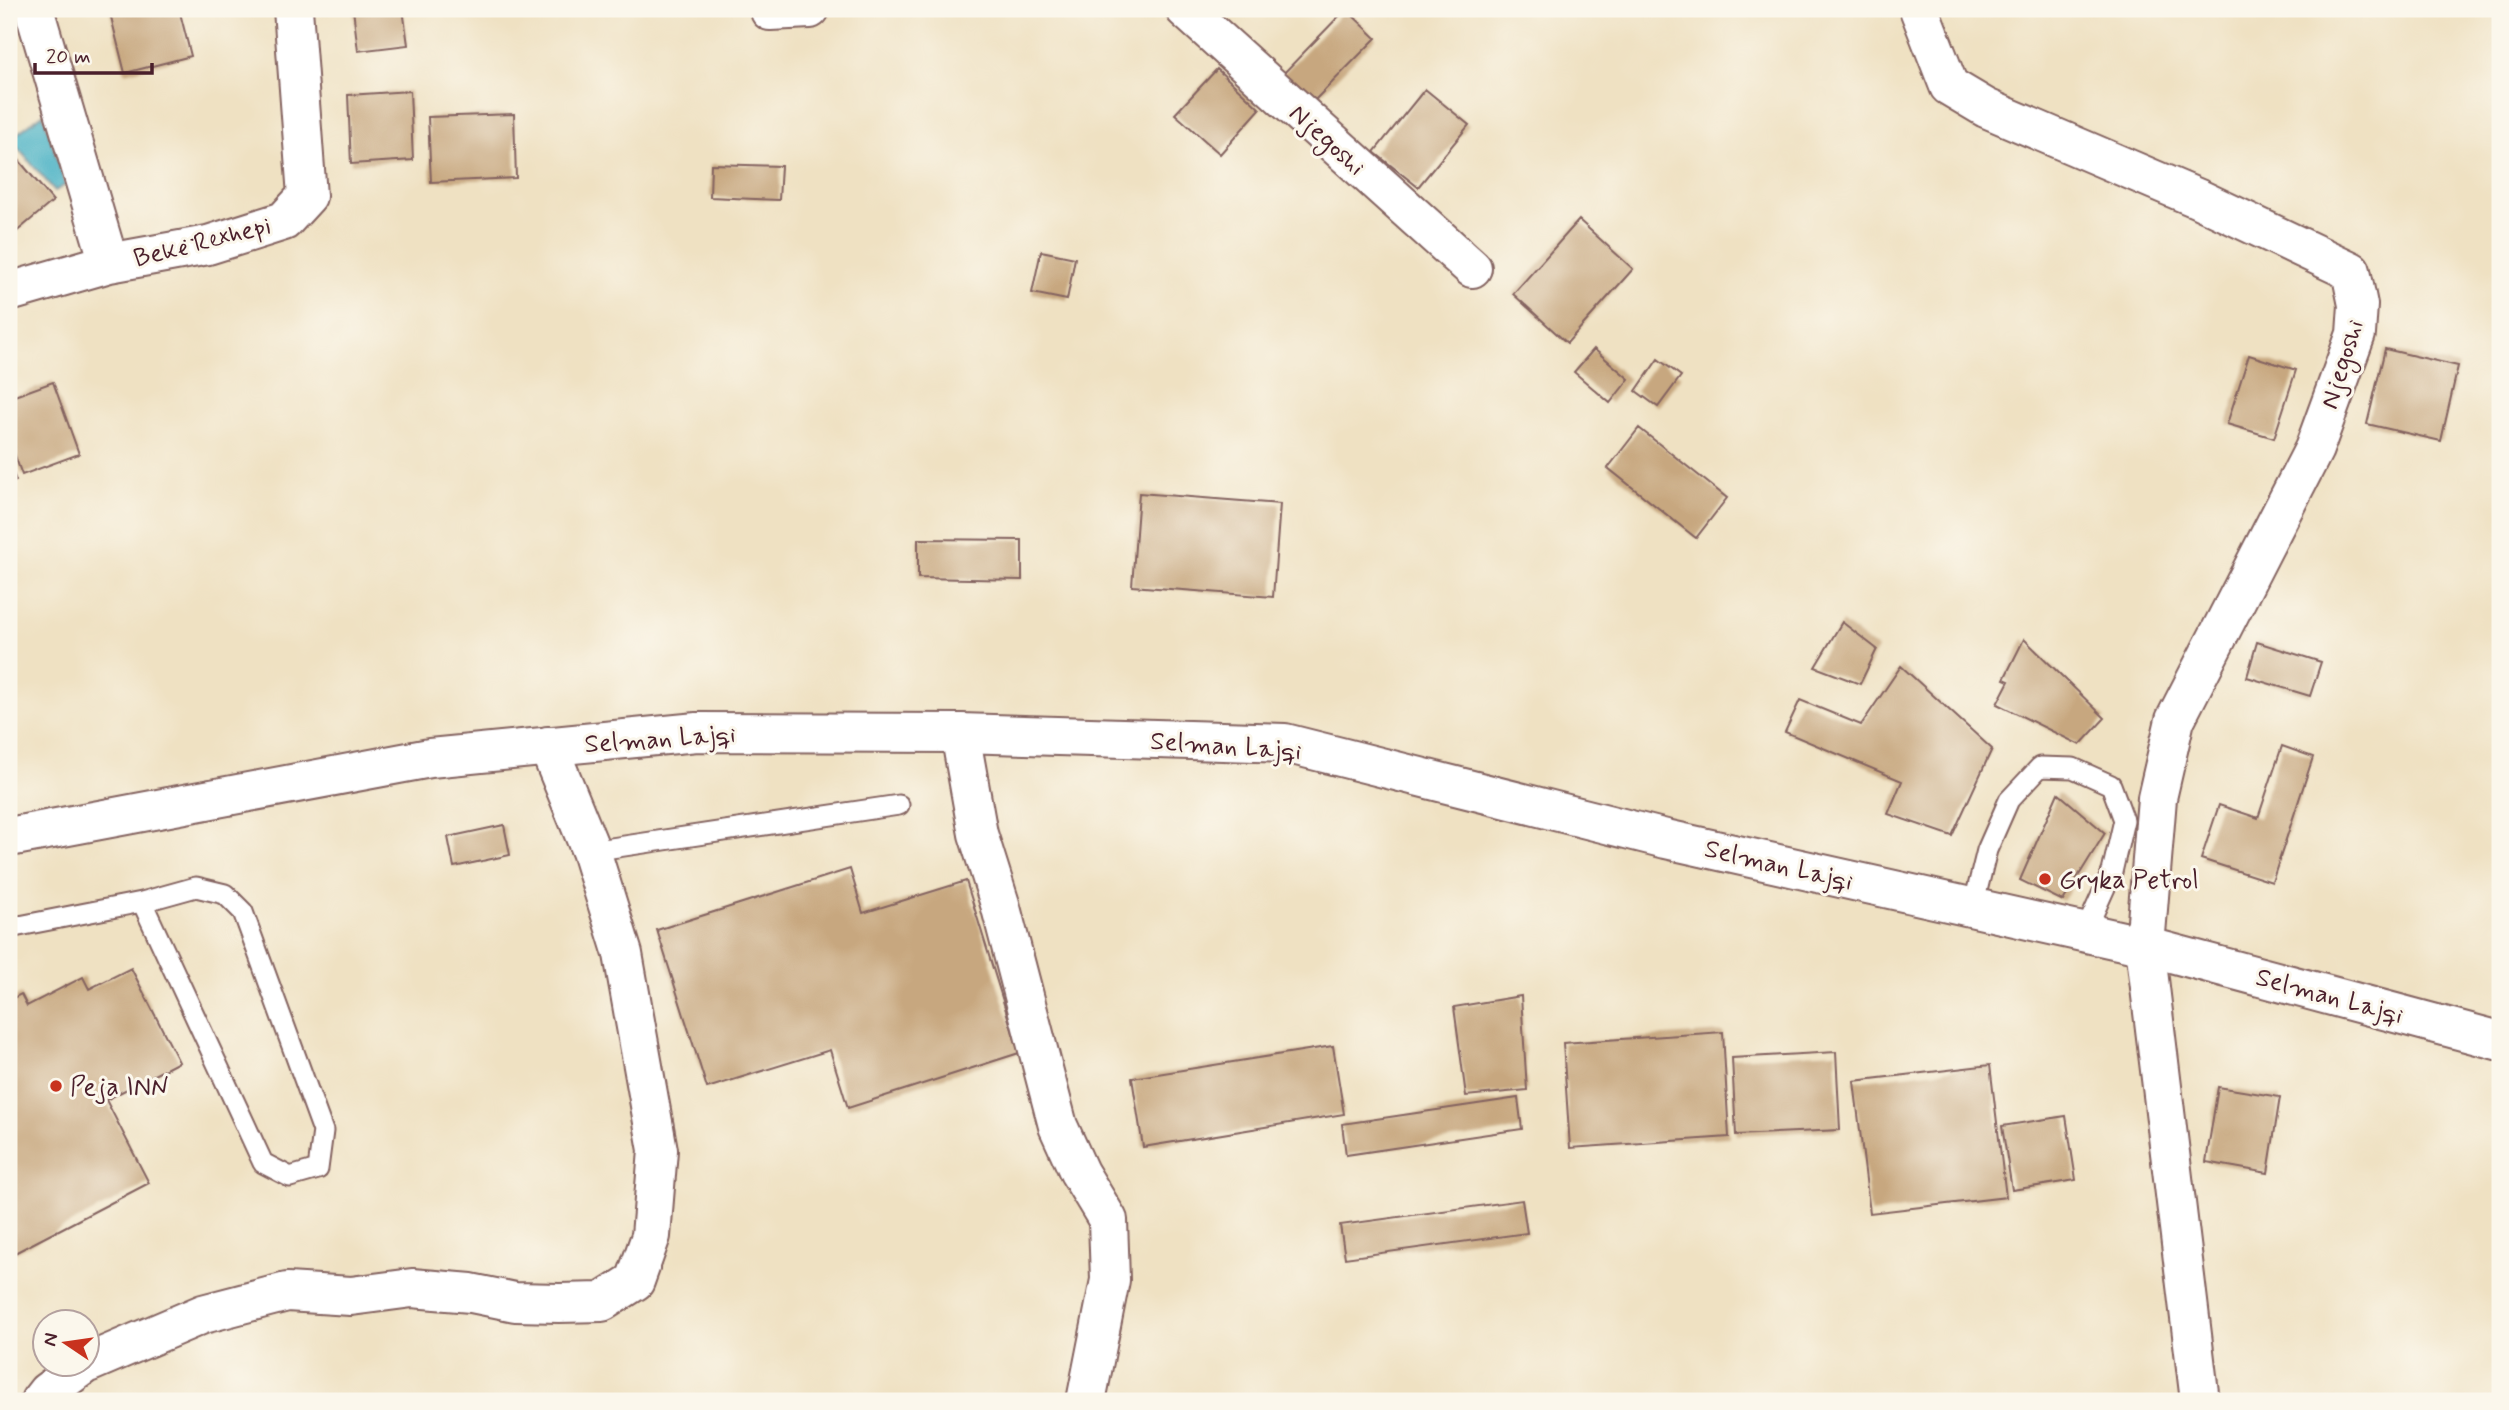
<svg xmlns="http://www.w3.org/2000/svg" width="2509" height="1410" viewBox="0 0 2509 1410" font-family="Mynerve,sans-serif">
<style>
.water{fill:#45b0c4;stroke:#486878;stroke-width:2}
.building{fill:#c7a77f}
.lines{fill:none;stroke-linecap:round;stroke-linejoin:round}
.lane-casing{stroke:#846360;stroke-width:23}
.street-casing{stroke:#846360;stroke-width:42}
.secondary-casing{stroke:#846360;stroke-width:42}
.lane{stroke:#fff;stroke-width:19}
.street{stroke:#fff;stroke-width:38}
.secondary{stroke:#fff;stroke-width:38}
.poi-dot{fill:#c8321e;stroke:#fbf7ec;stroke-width:2.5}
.labels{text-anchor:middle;stroke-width:6;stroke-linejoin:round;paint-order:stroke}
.street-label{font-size:26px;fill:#4a1f2b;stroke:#fbf7ec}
.poi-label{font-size:26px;fill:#4a1f2b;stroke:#fbf7ec;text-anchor:start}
</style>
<rect width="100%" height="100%" fill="#fbf7ec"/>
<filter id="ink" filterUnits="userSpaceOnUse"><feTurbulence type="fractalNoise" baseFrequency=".0143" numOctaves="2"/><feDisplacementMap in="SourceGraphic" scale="14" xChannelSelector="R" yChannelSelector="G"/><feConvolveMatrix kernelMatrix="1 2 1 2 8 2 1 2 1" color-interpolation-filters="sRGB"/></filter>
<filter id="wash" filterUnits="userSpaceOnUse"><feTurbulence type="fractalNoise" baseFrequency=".00686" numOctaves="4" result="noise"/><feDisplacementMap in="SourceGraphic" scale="28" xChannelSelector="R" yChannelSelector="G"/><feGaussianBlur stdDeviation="1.57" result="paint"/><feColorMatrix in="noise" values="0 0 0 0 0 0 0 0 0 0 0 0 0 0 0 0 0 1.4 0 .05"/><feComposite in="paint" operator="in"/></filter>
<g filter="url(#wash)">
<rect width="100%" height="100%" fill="#efe1c2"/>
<!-- water -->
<path class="water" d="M43,114L65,185L55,191L10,139Z"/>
<g id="blocks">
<!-- building -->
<path class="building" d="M109,9H179L191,56L125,73Z
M353,9H403L408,45L358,51Z
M1346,9L1376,38L1309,106L1280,77Z
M1217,69L1260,109L1220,154L1175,114Z
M1425,89L1469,125L1418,187L1374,152Z
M410,91L413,160L351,164L348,95Z
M514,114L516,178L431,182L428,117Z
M17,158L53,201L9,238V165Z
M711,164L781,166L779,200L710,197Z
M1579,220L1633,269L1567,343L1513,294Z
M1041,251L1075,258L1067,300L1032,293Z
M1594,349L1629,379L1610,403L1574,372Z
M2385,349L2458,366L2441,441L2367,424Z
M2249,355L2296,370L2274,438L2227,424Z
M1658,359L1681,376L1658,407L1636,391Z
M53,382L79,454L22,475L9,439V398Z
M1639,428L1727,498L1696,538L1608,468Z
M9,462L16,481L9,484Z
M1139,493L1280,504L1273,597L1132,586Z
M918,539L1022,540V580L918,578Z
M1842,622L1877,649L1860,684L1815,667Z
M2024,639L2105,718L2080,745L1997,704L2009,681L2004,679Z
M2257,642L2321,662L2310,696L2247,677Z
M1901,666L1992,749L1952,836L1888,814L1902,781L1785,732L1800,700L1861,725Z
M2282,746L2313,757L2272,882L2201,859L2219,805L2258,818Z
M2058,793L2105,833L2063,901L2020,880Z
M504,825L510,855L454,867L448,837Z
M850,869L863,913L966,881L1019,1053L848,1108L830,1050L707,1088L657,930Z
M131,968L179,1062L106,1100L149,1183L9,1256V1000L21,994L27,1006L83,977L89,989Z
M1521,996L1527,1090L1466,1096L1454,1007Z
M1723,1032L1729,1137L1570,1148L1563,1043Z
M1333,1046L1344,1114L1143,1147L1132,1078Z
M1836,1052L1840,1130L1736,1135L1732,1058Z
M1990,1065L2006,1197L1870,1213L1854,1081Z
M2218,1087L2280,1097L2268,1173L2206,1162Z
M1518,1098L1522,1129L1346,1155L1342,1124Z
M2066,1116L2076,1180L2012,1190L2002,1126Z
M1522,1200L1527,1233L1345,1258L1340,1225Z"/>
</g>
</g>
<g filter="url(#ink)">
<use href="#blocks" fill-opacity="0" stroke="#846360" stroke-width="2"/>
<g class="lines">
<!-- lane casing -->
<g class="lane-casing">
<path id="lane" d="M591,851L899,805
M1973,907L1987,850L2009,800L2040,767L2073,768L2111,785L2124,820L2112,872L2085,932
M9,928L142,902L196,887L225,894L243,912L323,1131L318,1169L290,1177L263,1163L142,902"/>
</g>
<!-- street casing -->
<g class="street-casing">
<path id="street" d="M34,9L109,263
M1185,9L1472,268
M1919,9L1949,86L1986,108L2199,199L2351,271L2358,305L2356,334L2314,449L2175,720L2157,798L2145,946L2200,1401
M770,11L810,9
M9,292L109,263L208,245L284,221L307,196L293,9
M960,733L978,834L1000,904L1058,1126L1079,1172L1108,1220L1110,1280L1086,1401
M88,1363L203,1314L287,1292L351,1296L412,1288L471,1293L515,1302L559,1303L602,1302L635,1281L651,1236L658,1150L623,954L591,851L548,746
M40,1401L47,1392L85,1364"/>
</g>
<!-- secondary casing -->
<g class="secondary-casing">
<path id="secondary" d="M9,837L430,758L697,732L960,733L1285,743L1666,839L2145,946L2500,1041"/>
</g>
<!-- lane -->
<use href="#lane" class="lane"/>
<!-- street -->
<use href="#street" class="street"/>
<!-- secondary -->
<use href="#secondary" class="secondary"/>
</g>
</g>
<!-- markers -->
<g class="poi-dot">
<circle cx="2045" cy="879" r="7"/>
<circle cx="56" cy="1086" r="7"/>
</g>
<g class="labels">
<!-- street labels -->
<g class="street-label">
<text transform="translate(1328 139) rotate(42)" y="9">Njegoshi</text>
<text transform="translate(202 241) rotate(-14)" y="9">Bekë Rexhepi</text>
<text transform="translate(2341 364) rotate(-73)" y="9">Njegoshi</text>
<text transform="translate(660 738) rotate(-4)" y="9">Selman Lajqi</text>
<text transform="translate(1226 745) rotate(4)" y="9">Selman Lajqi</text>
<text transform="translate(1779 864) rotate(13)" y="9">Selman Lajqi</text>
<text transform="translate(2330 995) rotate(15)" y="9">Selman Lajqi</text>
</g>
<!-- poi labels -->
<g class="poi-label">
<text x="2059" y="888">Gryka Petrol</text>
<text x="70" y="1095">Peja INN</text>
</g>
</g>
<!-- margin -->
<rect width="2509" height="1410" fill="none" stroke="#fbf7ec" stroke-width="35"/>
<!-- north arrow -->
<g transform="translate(66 1343) rotate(283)"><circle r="33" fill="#fbf7ec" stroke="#b4a19f" stroke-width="2"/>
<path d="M0-5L12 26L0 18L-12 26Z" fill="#c8321e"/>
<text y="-10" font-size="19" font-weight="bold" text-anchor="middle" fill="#4a1f2b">N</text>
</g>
<!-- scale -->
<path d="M35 63v10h117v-10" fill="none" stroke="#4a1f2b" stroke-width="3.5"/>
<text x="46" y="63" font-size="21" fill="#4a1f2b" stroke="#fbf7ec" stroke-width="5" paint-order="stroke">20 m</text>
</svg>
